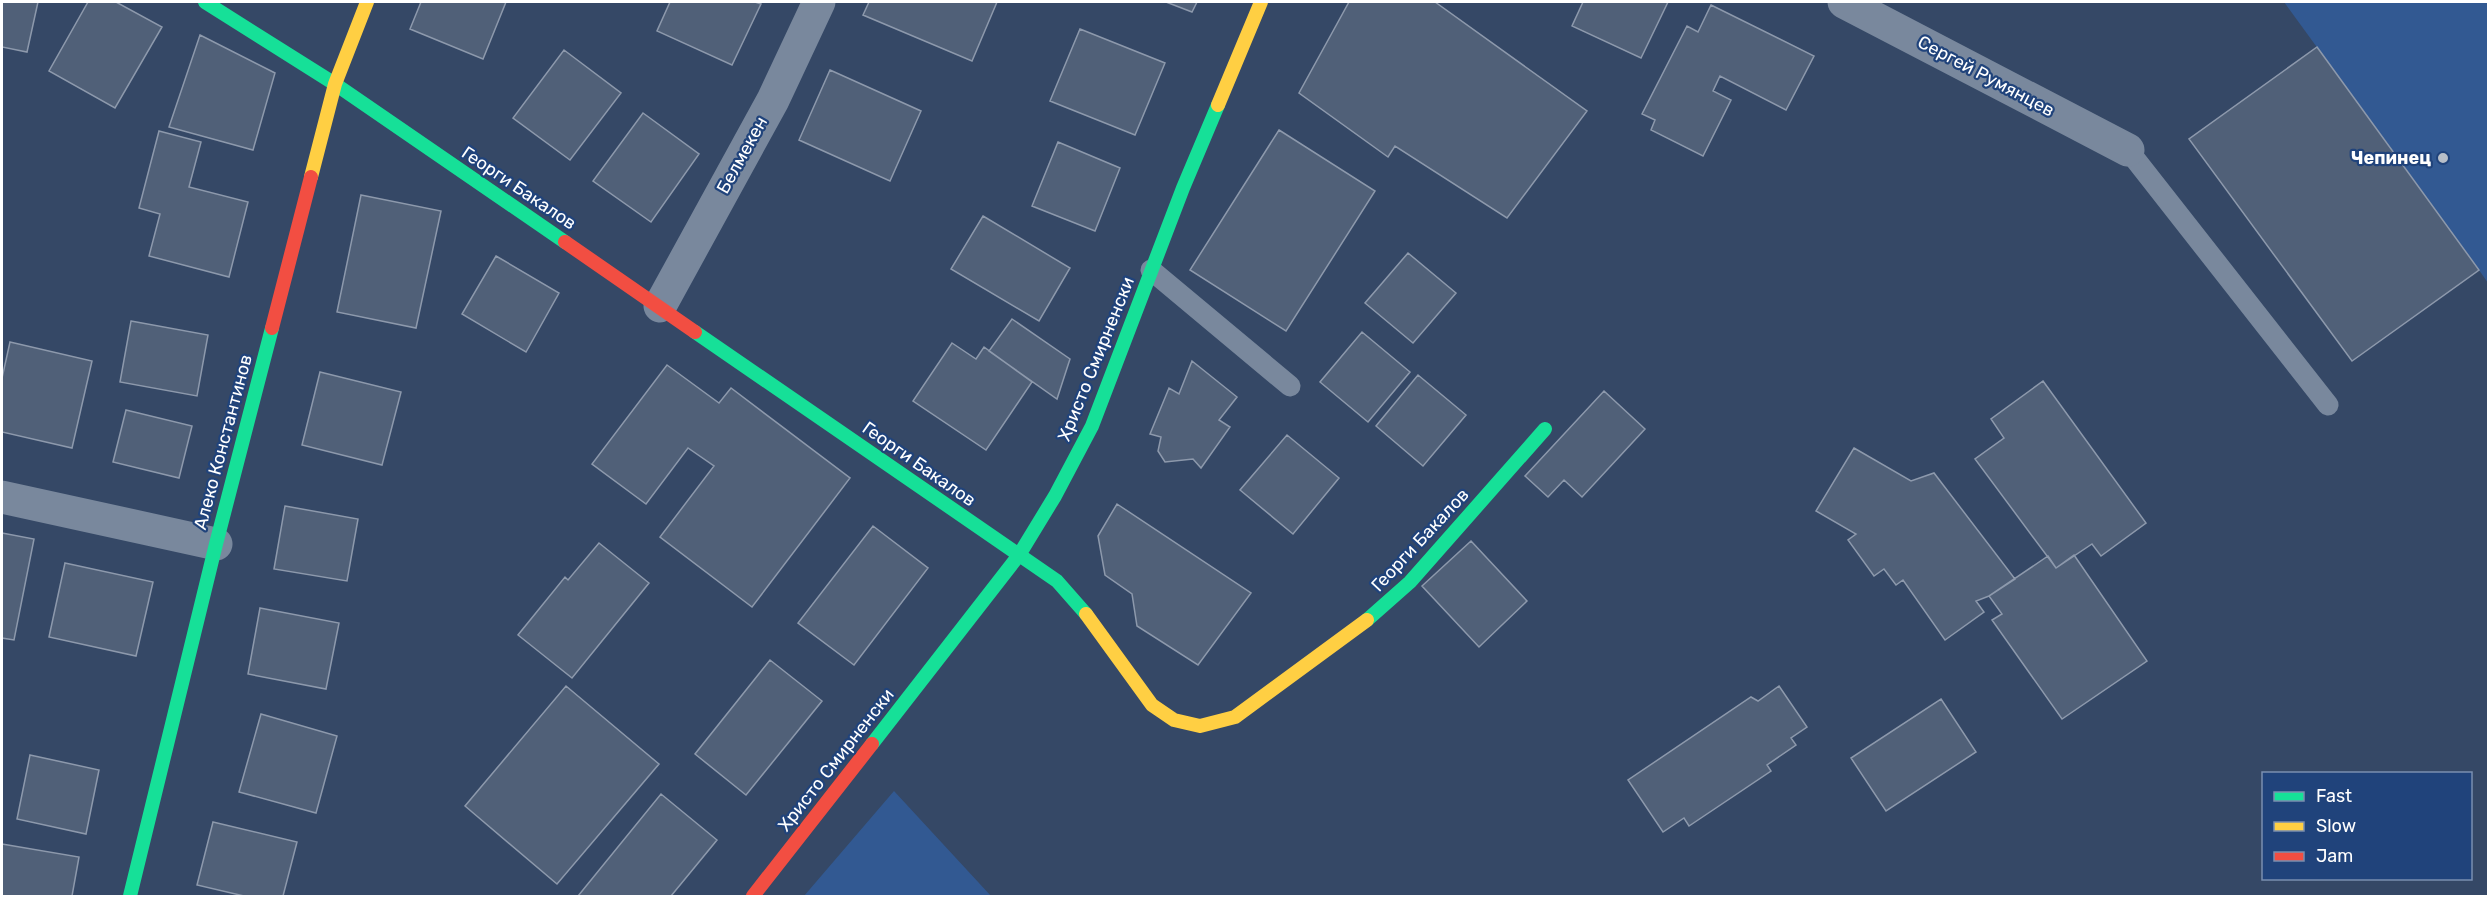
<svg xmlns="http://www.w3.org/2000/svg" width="2490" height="898" viewBox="0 0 2490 898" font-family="Rubik,sans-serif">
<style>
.green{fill:#325992}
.building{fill:#506078;stroke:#8d99ac;stroke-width:1.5}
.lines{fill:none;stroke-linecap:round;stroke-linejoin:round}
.lane{stroke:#79889d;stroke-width:21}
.street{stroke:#79889d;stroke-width:33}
.fast{stroke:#16e098;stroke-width:14}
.slow{stroke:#ffcf43;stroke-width:14}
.jam{stroke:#f24e42;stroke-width:14}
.poi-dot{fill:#b8bfc9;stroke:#20437b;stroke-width:2}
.labels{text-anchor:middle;stroke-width:4.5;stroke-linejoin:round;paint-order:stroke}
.street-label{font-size:18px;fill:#fff;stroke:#20437b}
.poi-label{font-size:18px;font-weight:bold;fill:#fff;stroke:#20437b;text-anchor:end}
</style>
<rect width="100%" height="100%" fill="#354866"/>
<!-- green -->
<path class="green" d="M2284,2H2488V283L2479,270Z
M894,791L991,896H804Z"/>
<!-- building -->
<path class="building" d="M2,2H38L27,52L2,47Z
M88,2H116L162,27L115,108L49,71Z
M421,2H506L483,59L410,29Z
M670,2H755L761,4L732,65L657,31Z
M869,2H997L972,61L863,15Z
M1166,2H1197L1192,12Z
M1349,2H1435L1587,111L1507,218L1395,146L1388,157L1299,93Z
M1583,2H1668L1641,58L1572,26Z
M1711,5L1814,56L1786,110L1720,76L1713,91L1731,100L1703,156L1651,130L1655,120L1642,114L1687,26L1698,32Z
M1080,29L1165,63L1135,135L1050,101Z
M200,35L275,73L253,150L169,127Z
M2317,47L2479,270L2352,361L2189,139Z
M564,50L621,93L570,160L513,118Z
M830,70L921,111L890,181L799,140Z
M643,113L699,154L651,222L593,181Z
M1279,130L1375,191L1286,331L1190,270Z
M159,131L201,142L189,187L248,202L229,277L149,256L160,214L139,208Z
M1058,142L1120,168L1095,231L1032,206Z
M361,195L441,211L416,328L337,312Z
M983,216L1070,268L1039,321L951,269Z
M1408,253L1456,293L1413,343L1365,303Z
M496,256L559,293L526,352L462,314Z
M1012,319L1070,359L1057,399L989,351Z
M131,321L208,335L197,396L120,382Z
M1362,332L1410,372L1368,422L1320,382Z
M10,342L92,361L72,448L2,432V378Z
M952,343L976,359L984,347L1032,382L986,450L913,401Z
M1192,361L1237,397L1219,420L1230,427L1201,468L1193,459L1165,462L1158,451L1161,437L1150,434L1169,388L1179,394Z
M667,365L719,403L731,388L850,478L752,607L660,537L714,466L688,448L646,504L592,464Z
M320,372L401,392L382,465L302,445Z
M1418,375L1466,415L1423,466L1376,426Z
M2043,381L2146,523L2101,556L2092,544L2056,568L1975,459L2004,438L1991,419Z
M1604,391L1645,429L1582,497L1564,480L1548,497L1525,476Z
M126,410L192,426L179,478L113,462Z
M1287,435L1339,478L1293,534L1240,490Z
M1854,448L1911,481L1934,473L2015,579L1989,596L1976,601L1984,612L1945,640L1903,580L1896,585L1884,569L1874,576L1848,540L1856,534L1816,511Z
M1117,504L1251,593L1198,665L1137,626L1132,594L1105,575L1098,536Z
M285,506L358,519L347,581L274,569Z
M873,526L928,568L854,665L798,623Z
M2,533L34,539L14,640L2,638Z
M1471,541L1527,601L1479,647L1422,586Z
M599,543L649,583L572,678L518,635L565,577L568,580Z
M2074,555L2147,661L2062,719L1992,620L2002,614L1989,596L2048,556L2056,568Z
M65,563L153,582L136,656L49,637Z
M260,608L339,623L326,689L248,674Z
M770,660L822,701L746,795L695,754Z
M566,686L659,764L557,884L465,806Z
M1779,686L1807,727L1791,738L1796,745L1767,765L1771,771L1689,826L1684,818L1663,832L1628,780L1751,697L1758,701Z
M1941,699L1976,752L1886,811L1851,758Z
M261,714L337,736L316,813L239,792Z
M30,755L99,770L86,834L17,819Z
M661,794L717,840L671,896H578Z
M213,822L297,842L283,896H244L197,885Z
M2,844L79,857L72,896H2Z"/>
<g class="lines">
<!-- lane -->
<path class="lane" d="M2128,150L2328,405
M1151,270L1290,386"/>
<!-- street -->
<path class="street" d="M1844,2L2128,150
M660,306L773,100L819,2
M2,497L216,544"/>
<!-- fast -->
<path class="fast" d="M205,2L335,84L565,242
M695,332L1057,581L1086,614
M1367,620L1410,582L1545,429
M872,744L1019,555L1055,496L1092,426L1183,188L1218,105
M130,896L216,544L272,328"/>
<!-- slow -->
<path class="slow" d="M1218,105L1261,2
M311,177L335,84L367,2
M1086,614L1152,705L1174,720L1200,726L1235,717L1367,620"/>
<!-- jam -->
<path class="jam" d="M565,242L695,332
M272,328L311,177
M753,896L872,744"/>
</g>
<!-- markers -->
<circle class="poi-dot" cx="2443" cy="158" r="6"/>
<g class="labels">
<!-- street labels -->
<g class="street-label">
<text transform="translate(1986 76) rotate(28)" y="6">Сергей Румянцев</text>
<text transform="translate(742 155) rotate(-61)" y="6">Белмекен</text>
<text transform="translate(519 188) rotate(34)" y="6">Георги Бакалов</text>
<text transform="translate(1096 359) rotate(-68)" y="6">Христо Смирненски</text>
<text transform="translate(223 442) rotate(-75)" y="6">Алеко Константинов</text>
<text transform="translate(919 464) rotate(35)" y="6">Георги Бакалов</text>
<text transform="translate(1420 540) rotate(-47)" y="6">Георги Бакалов</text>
<text transform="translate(836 760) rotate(-52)" y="6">Христо Смирненски</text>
</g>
<!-- poi labels -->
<g class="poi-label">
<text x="2431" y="164">Чепинец</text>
</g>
</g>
<!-- border -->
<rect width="2490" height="898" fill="none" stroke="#ffffff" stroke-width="6"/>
<!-- legend -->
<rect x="2262" y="772" width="210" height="108" fill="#20437b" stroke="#798eb0" stroke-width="1.5"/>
<rect x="2274" y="792" width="30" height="9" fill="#16e098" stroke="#798eb0" stroke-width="1.5"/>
<text x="2316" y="802" font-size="18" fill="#ffffff">Fast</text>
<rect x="2274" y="822" width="30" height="9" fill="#ffcf43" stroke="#798eb0" stroke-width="1.5"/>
<text x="2316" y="832" font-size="18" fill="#ffffff">Slow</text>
<rect x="2274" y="852" width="30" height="9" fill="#f24e42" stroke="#798eb0" stroke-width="1.5"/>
<text x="2316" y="862" font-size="18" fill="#ffffff">Jam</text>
</svg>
